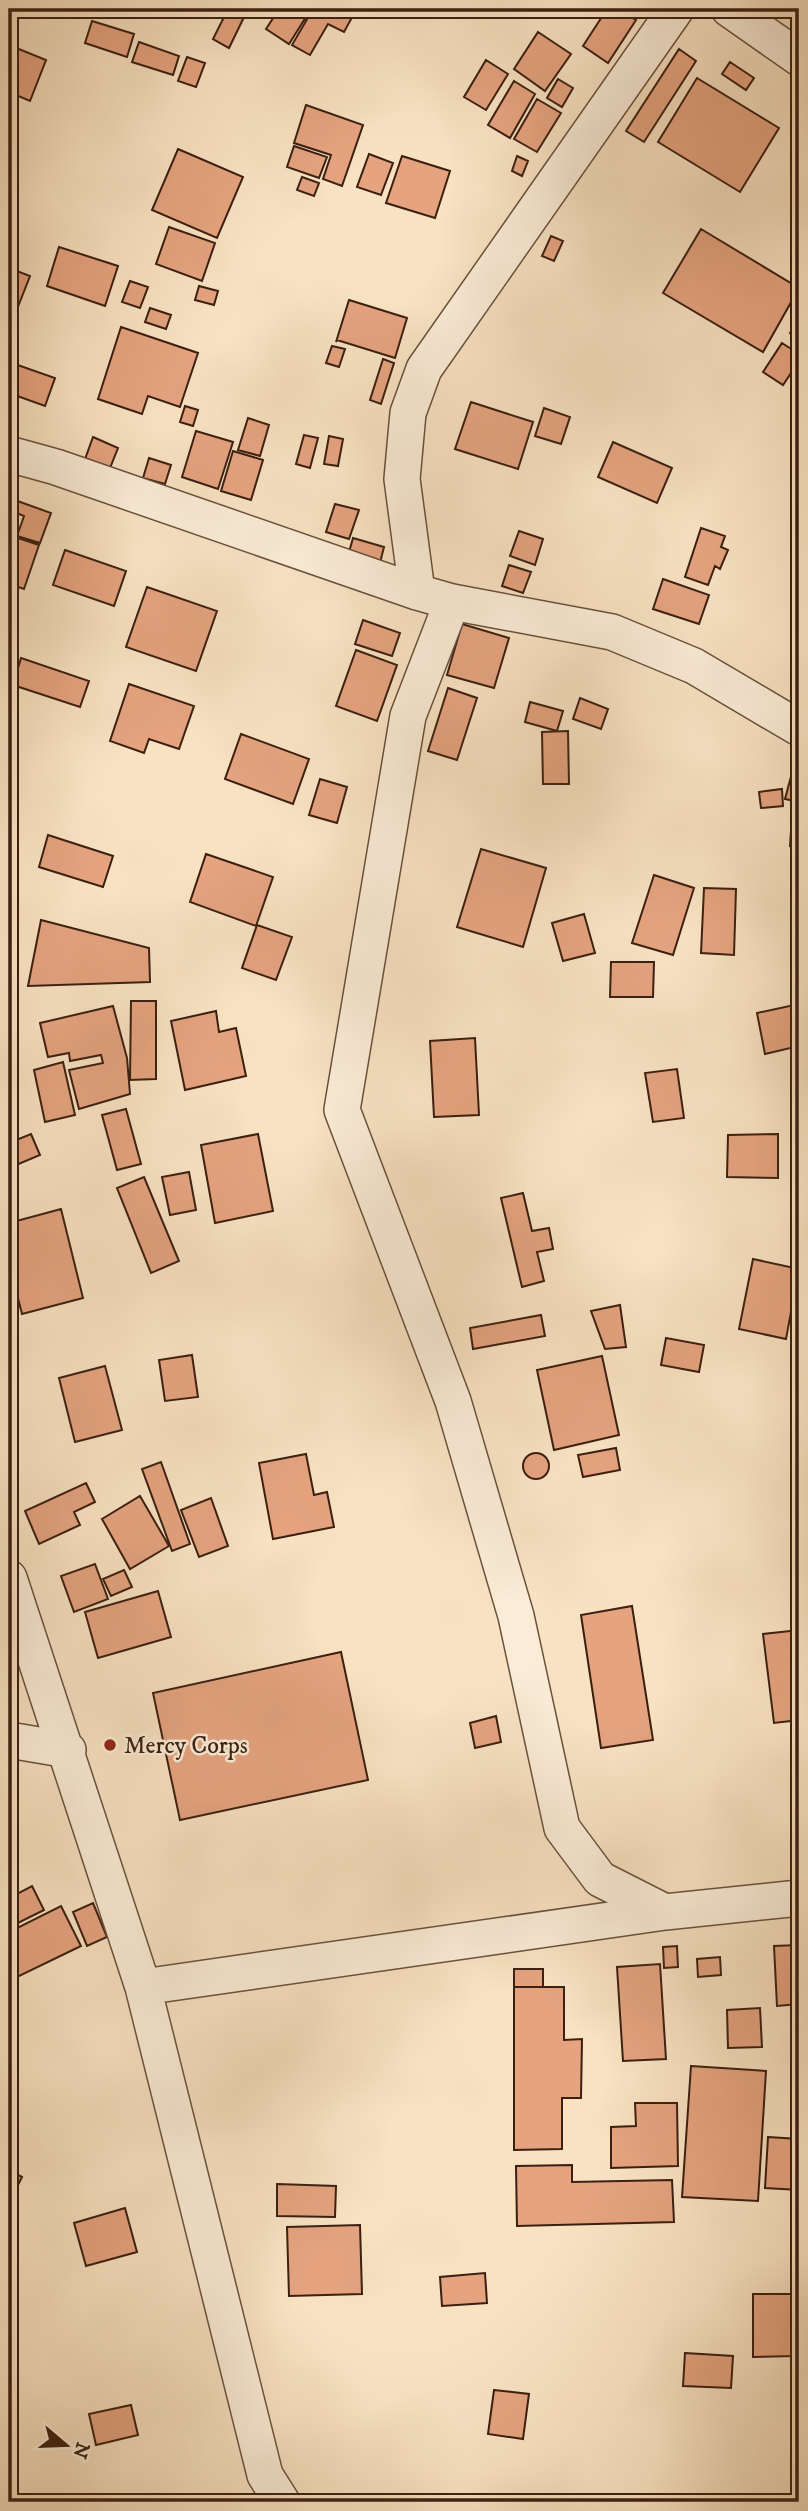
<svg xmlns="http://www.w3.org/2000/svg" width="808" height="2511" viewBox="0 0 808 2511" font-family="'IM FELL DW Pica',serif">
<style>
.building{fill:#e5a380;stroke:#3b1f10;stroke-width:2}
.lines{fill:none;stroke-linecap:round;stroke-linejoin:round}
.street-casing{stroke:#6a503c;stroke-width:38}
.street{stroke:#faecd7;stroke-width:35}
.poi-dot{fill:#8f2418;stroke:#faecd7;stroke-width:2.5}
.labels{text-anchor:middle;stroke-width:5;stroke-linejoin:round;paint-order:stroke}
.poi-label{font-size:24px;fill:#3b1f10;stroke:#faecd7;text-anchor:start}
</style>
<rect width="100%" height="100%" fill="#f8e2c2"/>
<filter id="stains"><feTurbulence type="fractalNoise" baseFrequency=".00286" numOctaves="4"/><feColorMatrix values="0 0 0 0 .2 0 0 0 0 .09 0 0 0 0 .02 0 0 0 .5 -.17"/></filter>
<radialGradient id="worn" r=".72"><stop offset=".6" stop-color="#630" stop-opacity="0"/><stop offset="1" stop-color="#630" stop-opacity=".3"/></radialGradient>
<!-- building -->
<path class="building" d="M228,9L245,15L229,48L213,39Z
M279,9H311L289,44L266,29Z
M313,9H349L355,12L344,32L328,24L310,55L292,45Z
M528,9H544L538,16Z
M607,9H618L636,20L608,63L583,46Z
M92,21L134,34L127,57L85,43Z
M538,32L571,54L545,91L514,69Z
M139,42L179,56L173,75L132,62Z
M9,45L46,60L30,101L9,92Z
M679,49L696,61L644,142L626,131Z
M187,57L205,63L196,87L178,81Z
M486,60L508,74L486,110L464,97Z
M730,62L754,78L746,90L722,74Z
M697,78L779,128L740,192L658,142Z
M558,79L573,88L562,107L547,98Z
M514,81L535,94L510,138L488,125Z
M537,99L561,113L537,152L514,139Z
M306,105L363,125L342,186L323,179L331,155L294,143Z
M294,146L327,157L319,178L287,167Z
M178,149L243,177L217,238L152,210Z
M369,154L393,163L381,195L357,187Z
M402,156L450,171L435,218L386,203Z
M517,156L528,161L522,176L512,171Z
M302,177L319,183L314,196L297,190Z
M9,217L18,222L9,244Z
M169,227L215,243L202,281L156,264Z
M701,229L799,288L763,352L663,293Z
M551,236L563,241L554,261L542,256Z
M59,247L118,266L105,306L47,286Z
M9,268L30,276L10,327H9Z
M130,281L148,287L140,308L122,302Z
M199,286L218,291L214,305L195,300Z
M349,300L407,318L395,358L337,340L336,342Z
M150,308L171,315L166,329L145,322Z
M799,320V340L790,333Z
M121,327L198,353L180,407L148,396L142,414L98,399Z
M782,343L799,354V361L783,385L763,372Z
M332,346L345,349L339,367L326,363Z
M383,359L394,363L381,404L370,400Z
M9,362L55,378L45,406L9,393Z
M471,402L533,422L518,469L455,449Z
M185,406L198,410L193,426L180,422Z
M544,408L570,417L561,444L535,436Z
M248,418L269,425L260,456L238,450Z
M196,431L233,442L218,489L182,477Z
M304,435L318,438L310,468L296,464Z
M329,436L343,439L338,466L324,464Z
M93,437L118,448L108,473L84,462Z
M613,442L672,468L657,503L598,477Z
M233,451L263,460L251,500L221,491Z
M149,458L171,465L165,484L143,478Z
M9,498L51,513L40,543L17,536L24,516L9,510Z
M335,504L359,510L349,539L326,532Z
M701,528L725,536L721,547L728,550L720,569L715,566L708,585L685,577Z
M519,531L543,539L535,565L510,556Z
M9,535L39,545L24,589L9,584Z
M353,538L384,547L380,563L349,552Z
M65,550L126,571L114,606L53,585Z
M509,565L531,572L523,593L502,586Z
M663,579L709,595L699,624L653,609Z
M147,587L217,611L196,671L126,647Z
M363,620L400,633L392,656L355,644Z
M462,624L509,638L494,688L447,675Z
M356,650L397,665L377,721L336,706Z
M21,658L89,681L80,707L13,685Z
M129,684L194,706L179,749L149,739L144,753L110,741Z
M448,688L477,698L457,760L428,751Z
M580,698L608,709L601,729L573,719Z
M530,702L563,711L557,731L525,722Z
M568,731L569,784H543L542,732Z
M241,734L309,759L293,804L225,779Z
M797,754L799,755V802L785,799Z
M320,779L347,787L337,823L309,815Z
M782,789L783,806L761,808L759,792Z
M792,816L799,817V847L790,846Z
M48,835L113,856L103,887L39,867Z
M481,849L546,868L523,947L457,927Z
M206,854L273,877L256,926L190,902Z
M654,875L694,888L673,955L632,943Z
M704,888L736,889L734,955L701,953Z
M584,914L595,953L563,961L552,923Z
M41,920L149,948L150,982L28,986Z
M257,925L292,937L276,980L242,968Z
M611,962H654L653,997H610Z
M131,1001H156V1079L130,1080Z
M799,1004V1046L765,1054L757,1013Z
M113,1006L127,1058L130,1094L79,1109L69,1070L103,1063L101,1055L70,1061L69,1053L48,1057L40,1023Z
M216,1011L219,1032L236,1028L246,1076L185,1090L171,1021Z
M475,1038L479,1115L434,1117L430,1041Z
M63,1062L75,1115L45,1122L34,1070Z
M677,1069L684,1118L653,1122L645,1073Z
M126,1109L141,1164L117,1170L102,1115Z
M31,1134L40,1155L9,1168V1143Z
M258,1134L273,1211L215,1223L201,1145Z
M778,1134V1178L727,1177L728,1135Z
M189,1172L196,1210L170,1215L162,1177Z
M144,1177L179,1261L151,1273L117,1188Z
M523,1193L532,1231L549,1228L553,1249L537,1252L544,1281L522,1287L501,1198Z
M61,1209L83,1298L22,1314L9,1262V1223Z
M753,1259L799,1269L786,1339L739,1329Z
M620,1305L626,1347L605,1349L591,1311Z
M541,1315L545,1336L473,1349L470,1328Z
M666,1338L704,1345L699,1372L661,1365Z
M192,1355L198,1397L165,1401L159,1360Z
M602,1356L619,1435L554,1450L537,1370Z
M105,1366L122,1430L75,1442L59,1378Z
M616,1448L620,1470L583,1477L578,1455Z
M523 1466a13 13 0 1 1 26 0a13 13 0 1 1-26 0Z
M306,1454L314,1495L327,1492L334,1527L273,1539L259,1463Z
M161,1462L190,1544L172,1551L142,1469Z
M86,1483L95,1502L74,1512L80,1525L39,1544L25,1511Z
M140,1496L169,1546L130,1569L102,1519Z
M211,1498L228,1546L199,1557L181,1510Z
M95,1564L108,1599L74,1612L61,1576Z
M124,1570L132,1587L111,1596L103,1579Z
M158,1591L171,1637L98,1658L85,1612Z
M632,1606L653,1740L601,1748L581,1615Z
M799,1630V1720L774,1723L763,1634Z
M341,1652L368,1780L180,1820L153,1693Z
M496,1716L501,1742L475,1748L470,1723Z
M32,1886L44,1910L18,1923L9,1906V1898Z
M93,1903L107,1937L87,1946L73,1912Z
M61,1906L81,1946L13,1979L9,1970V1932Z
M798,1945L799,2004L777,2006L774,1946Z
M677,1946L678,1967L664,1968L663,1947Z
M720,1957L721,1975L698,1977L697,1959Z
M660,1964L666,2059L623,2061L617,1967Z
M514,1969H543V1987H514Z
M514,1987H564V2040L582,2039L581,2098H562V2149L514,2150Z
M760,2008L762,2047L728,2048L727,2010Z
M691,2066L766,2071L758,2201L682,2197Z
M635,2103H677L678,2166L611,2168V2127L636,2126Z
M768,2137L799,2139V2190L765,2188Z
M572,2165V2182L672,2180L674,2222L517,2226L516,2166Z
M9,2170L22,2177L9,2203Z
M277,2184L336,2186L335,2217L277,2216Z
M125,2208L137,2252L86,2266L74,2223Z
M360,2225L362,2294L289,2296L287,2227Z
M485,2273L487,2303L442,2306L440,2277Z
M753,2294H794L795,2356L753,2357Z
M685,2353L733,2356L731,2388L683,2386Z
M494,2390L529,2394L523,2439L488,2434Z
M131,2405L138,2435L96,2445L89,2414Z"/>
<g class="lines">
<!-- street casing -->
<g class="street-casing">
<path id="street" d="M729,9L799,58
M9,454L56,467L417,592L452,602L612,632L694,666L799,728
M417,592L402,479L408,413L424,369L676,9
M452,602L408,716L342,1110L453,1401L516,1616L562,1828L600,1879L665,1912
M9,1578L143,1987L265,2475L282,2502
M9,1740L68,1750
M143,1987L665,1912L799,1898"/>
</g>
<!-- street -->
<use href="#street" class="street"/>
</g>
<!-- markers -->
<circle class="poi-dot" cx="110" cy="1745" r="7"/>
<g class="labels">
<!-- poi labels -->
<g class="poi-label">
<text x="124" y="1753">Mercy Corps</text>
</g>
</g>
<!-- margin -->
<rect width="808" height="2511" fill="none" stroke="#f8e2c2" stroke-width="35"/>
<rect x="10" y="10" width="787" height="2490" fill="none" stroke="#3b1f10" stroke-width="3.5"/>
<rect x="18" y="18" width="773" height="2476" fill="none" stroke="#3b1f10" stroke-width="2"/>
<!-- north arrow -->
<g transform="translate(66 2445) rotate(109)" stroke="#faecd7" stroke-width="5" paint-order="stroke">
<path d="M0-5L12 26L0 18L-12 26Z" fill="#3b1f10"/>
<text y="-10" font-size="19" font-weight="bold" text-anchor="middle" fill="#3b1f10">N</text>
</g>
<rect width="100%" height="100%" filter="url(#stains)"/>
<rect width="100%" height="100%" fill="url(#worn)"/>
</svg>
